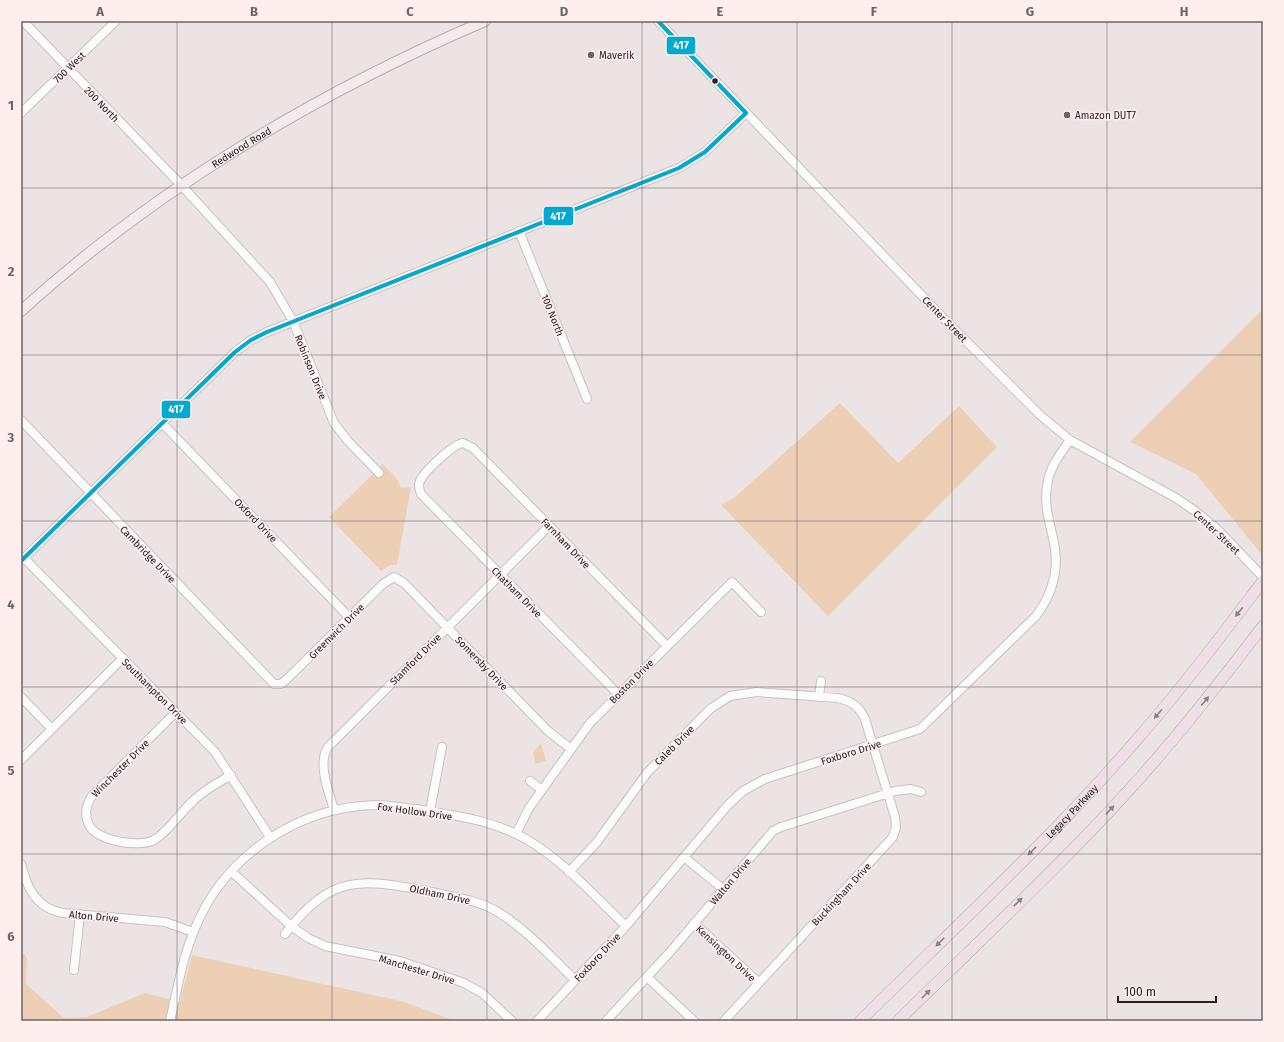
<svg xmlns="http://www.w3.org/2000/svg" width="1284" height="1042" viewBox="0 0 1284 1042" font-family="'Fira Sans',sans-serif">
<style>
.green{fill:#eccfb5}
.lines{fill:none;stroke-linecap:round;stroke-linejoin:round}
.minor-casing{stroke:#c8c2c2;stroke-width:10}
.major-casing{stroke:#bcabb1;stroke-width:12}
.highway-casing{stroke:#bcabb1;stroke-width:12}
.minor{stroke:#fcfbfb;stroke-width:8}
.major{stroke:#f3eaed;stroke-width:10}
.highway{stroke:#eddfe5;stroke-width:11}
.bus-1-casing{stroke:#feeeee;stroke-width:7}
.bus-1{stroke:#00a9ce;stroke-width:4}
.oneway{fill:#8a8083}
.grid{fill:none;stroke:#6c6565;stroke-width:1;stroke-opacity:0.55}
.poi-dot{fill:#6c6565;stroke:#feeeee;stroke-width:1.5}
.bus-dot{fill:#272121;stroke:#feeeee;stroke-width:1.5}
.labels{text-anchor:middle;stroke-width:3;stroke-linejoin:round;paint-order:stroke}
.poi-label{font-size:10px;fill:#272121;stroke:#feeeee;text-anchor:start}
.street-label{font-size:10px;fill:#272121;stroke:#feeeee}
.line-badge{stroke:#feeeee;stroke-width:1.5}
.badge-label{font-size:11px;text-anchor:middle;font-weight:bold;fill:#fff}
.neatline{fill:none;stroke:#6c6565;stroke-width:1.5}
.grid-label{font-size:13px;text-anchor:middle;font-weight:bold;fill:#6c6565}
</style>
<rect width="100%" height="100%" fill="#ece4e4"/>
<!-- green -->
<path class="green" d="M1263,309V556L1196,474L1130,442Z
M840,403L898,463L959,406L997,447L828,616L721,505L735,497Z
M383,464L397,479L401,488L411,487L397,565H390L381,571L329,517Z
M541,743L546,761L535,764L533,752Z
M21,951L27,958L26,984L64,1018L87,1017L145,993L180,1002L192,955L405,1002L455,1021H21Z"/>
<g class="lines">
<!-- minor casing -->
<g class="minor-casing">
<path id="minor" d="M23,21L182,186L270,282L293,321L334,423L348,441L379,473
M658,21L952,327L1040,415L1070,440L1176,498L1195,511L1216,528L1263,577
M21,113L116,21
M519,231L587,399
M21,420L274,684H281L287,679L383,584L394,577L404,583L548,731L571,749
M162,423L349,617
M24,558L215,752L270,837
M21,561L235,352L251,340L267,332L679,168L705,152L746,113
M618,694L421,494C419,489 418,485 420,481C424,472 453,444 463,443L473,448L667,646
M21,697L52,729
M819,697L821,681
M176,712L92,796C86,805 84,815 89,825C97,841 139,848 154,840C168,832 179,814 191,803C202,791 218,783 231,775
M21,760L123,658
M530,781L542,790
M334,810C329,792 317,764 328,747L549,526
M430,811L442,747
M516,834L529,808L590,723L732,582L761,612
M684,857L723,889
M21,864C27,888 36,908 63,913L165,922L193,932
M231,871L291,926L308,938L325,946L400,961L464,983L482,993L512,1021
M569,872L597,842L647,773L710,709L730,696L756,692L838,698C851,701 859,706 865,719L895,817L896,827L893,837L724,1021
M694,923L759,983
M285,934C333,872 362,879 432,892C454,897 478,900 498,912C527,930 551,957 575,980
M74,970L80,914
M647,977L694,1021
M170,1021C177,991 182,960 194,931C223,857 296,807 376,805C389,805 403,808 416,809C453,815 492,820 526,839C564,861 594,896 626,926
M537,1021L626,926L728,805L743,791L765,779L920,729L1036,616C1054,592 1060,566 1053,538C1049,520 1044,504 1047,486C1049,468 1060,454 1070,440
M606,1021L670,952L773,831L781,827L895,791L911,789L921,792"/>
</g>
<!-- major casing -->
<g class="major-casing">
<g id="major">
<path id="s1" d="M21,311C155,189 319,92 485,21"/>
</g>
</g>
<!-- highway casing -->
<g class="highway-casing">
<g id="highway">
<path id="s2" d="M860,1021C952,930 1048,842 1133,744C1179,692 1221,636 1263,581"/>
<path d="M898,1021C984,936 1074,854 1153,763C1192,719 1227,673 1263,626"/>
</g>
</g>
<!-- minor -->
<use href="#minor" class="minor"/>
<!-- major -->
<use href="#major" class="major"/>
<!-- highway -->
<use href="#highway" class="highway"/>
<!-- bus-1 casing -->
<g class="bus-1-casing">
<path id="bus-1" d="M658,21L746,113
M21,561L235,352L251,340L267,332L679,168L705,152L746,113"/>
</g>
<!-- bus-1 -->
<use href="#bus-1" class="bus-1"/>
</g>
<!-- one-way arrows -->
<defs><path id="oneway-solid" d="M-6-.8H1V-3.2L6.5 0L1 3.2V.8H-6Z"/></defs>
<g class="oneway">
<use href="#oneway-solid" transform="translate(1239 612) rotate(128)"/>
<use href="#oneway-solid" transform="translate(1205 701) rotate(-50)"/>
<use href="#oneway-solid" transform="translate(1158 714) rotate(130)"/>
<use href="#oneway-solid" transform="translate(1110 810) rotate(-47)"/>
<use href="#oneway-solid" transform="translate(1032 851) rotate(135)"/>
<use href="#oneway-solid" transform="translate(1018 902) rotate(-45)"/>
<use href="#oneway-solid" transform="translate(940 942) rotate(135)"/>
<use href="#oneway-solid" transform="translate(926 994) rotate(-45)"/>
</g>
<!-- grid -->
<path class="grid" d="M177,21V1021M332,21V1021M487,21V1021M642,21V1021M797,21V1021M952,21V1021M1107,21V1021M21,188H1263M21,355H1263M21,521H1263M21,687H1263M21,854H1263"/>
<!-- markers -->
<g class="poi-dot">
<circle cx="591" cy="55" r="4"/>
<circle cx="1067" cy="115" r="4"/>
</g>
<circle class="bus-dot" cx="715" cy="81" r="3.5"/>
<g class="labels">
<!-- poi labels -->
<g class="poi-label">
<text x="599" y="59">Maverik</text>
<text x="1075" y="119">Amazon DUT7</text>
</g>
<!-- street labels -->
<g class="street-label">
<text transform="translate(69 67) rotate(-44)" y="4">700 West</text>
<text transform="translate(102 104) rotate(46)" y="4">200 North</text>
<text dy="4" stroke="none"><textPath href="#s1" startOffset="275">Redwood Road</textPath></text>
<text transform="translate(553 315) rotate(68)" y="4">100 North</text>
<text transform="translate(945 319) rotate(46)" y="4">Center Street</text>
<text transform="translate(311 367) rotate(68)" y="4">Robinson Drive</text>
<text transform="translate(256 520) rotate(46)" y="4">Oxford Drive</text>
<text transform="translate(1217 532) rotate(43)" y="4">Center Street</text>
<text transform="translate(566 543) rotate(46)" y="4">Farnham Drive</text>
<text transform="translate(148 554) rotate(46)" y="4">Cambridge Drive</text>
<text transform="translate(517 592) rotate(45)" y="4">Chatham Drive</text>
<text transform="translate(336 631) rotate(-45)" y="4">Greenwich Drive</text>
<text transform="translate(415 659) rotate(-45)" y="4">Stamford Drive</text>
<text transform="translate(482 663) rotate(46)" y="4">Somersby Drive</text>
<text transform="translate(631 681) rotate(-45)" y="4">Boston Drive</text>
<text transform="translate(155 691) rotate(45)" y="4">Southampton Drive</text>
<text transform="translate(674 745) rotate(-45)" y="4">Caleb Drive</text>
<text transform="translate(851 752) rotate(-17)" y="4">Foxboro Drive</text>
<text transform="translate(120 768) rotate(-45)" y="4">Winchester Drive</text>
<text dy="4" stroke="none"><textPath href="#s2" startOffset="298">Legacy Parkway</textPath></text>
<text transform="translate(415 811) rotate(8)" y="4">Fox Hollow Drive</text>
<text transform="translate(730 881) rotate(-50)" y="4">Walton Drive</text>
<text transform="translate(440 894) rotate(12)" y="4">Oldham Drive</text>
<text transform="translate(841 894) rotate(-47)" y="4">Buckingham Drive</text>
<text transform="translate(94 916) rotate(5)" y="4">Alton Drive</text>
<text transform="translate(726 953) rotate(43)" y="4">Kensington Drive</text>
<text transform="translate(597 957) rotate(-47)" y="4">Foxboro Drive</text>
<text transform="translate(417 969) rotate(17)" y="4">Manchester Drive</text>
</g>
</g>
<g class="line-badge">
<rect x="666" y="36" width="30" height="19" rx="4" fill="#00a9ce"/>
<rect x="543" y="206" width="31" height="20" rx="4" fill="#00a9ce"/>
<rect x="161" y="400" width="30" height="19" rx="4" fill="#00a9ce"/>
</g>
<g class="badge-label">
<text x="681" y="49">417</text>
<text x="558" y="220">417</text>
<text x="176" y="413">417</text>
</g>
<!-- border -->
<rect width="1284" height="1042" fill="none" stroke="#feeeee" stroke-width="44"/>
<!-- scale -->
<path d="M1118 996v6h98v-6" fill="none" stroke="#272121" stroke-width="2"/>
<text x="1124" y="996" font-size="12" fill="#272121" stroke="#feeeee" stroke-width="3" paint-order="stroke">100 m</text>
<rect x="22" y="22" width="1240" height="998" class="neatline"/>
<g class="grid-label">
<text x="100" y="16">A</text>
<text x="254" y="16">B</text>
<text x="410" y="16">C</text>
<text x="564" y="16">D</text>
<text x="720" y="16">E</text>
<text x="874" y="16">F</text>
<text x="1030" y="16">G</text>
<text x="1184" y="16">H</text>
<text x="11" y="110">1</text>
<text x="11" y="276">2</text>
<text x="11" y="442">3</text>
<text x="11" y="609">4</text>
<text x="11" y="775">5</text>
<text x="11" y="941">6</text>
</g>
</svg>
